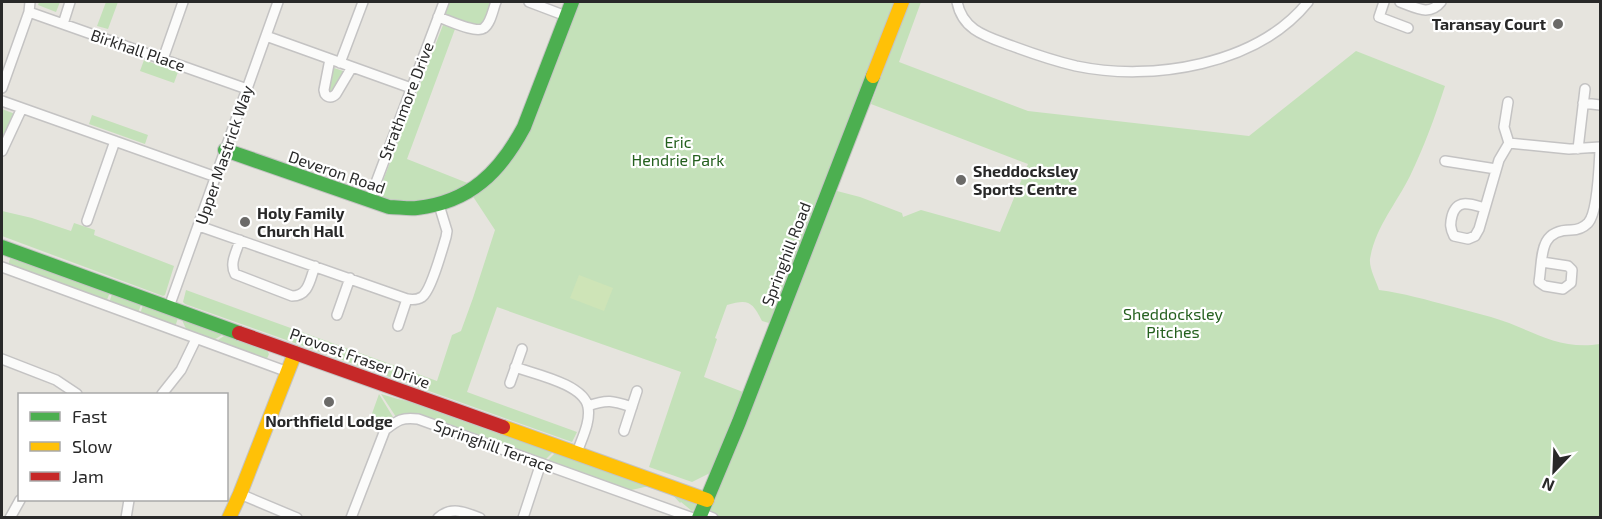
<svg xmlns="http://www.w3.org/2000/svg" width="1602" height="519" viewBox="0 0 1602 519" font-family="'Exo 2',sans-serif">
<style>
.green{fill:#c4e1b9}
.pitch{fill:#cee4b7}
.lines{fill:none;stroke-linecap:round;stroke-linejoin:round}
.street-casing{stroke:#c4c3c3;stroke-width:12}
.fast-casing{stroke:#c4c3c3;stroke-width:16}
.slow-casing{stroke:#c4c3c3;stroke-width:16}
.jam-casing{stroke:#c4c3c3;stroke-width:16}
.street{stroke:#fbfbfa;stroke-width:9}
.fast{stroke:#4caf50;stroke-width:14}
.slow{stroke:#ffc107;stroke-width:14}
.jam{stroke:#c62828;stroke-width:14}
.poi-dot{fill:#6b6a68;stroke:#fff;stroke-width:2}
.labels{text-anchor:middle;stroke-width:4.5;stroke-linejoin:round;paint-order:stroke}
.poi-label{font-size:16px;font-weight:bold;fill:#292929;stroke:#fff;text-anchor:start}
.street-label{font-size:16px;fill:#292929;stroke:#fff}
.park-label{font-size:16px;fill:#24601e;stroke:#fff}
</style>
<rect width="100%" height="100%" fill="#e6e4de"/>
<!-- green -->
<path class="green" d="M39,2H60L56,12L38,5Z
M106,2H118L108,29L97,26Z
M450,2H493L485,21L477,26L447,17L445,14Z
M575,2H897L878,54L769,323L762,321C752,301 748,299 727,305L715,338L717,339L704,377L743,392L710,473L692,482L649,467L681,372L497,307L467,392L577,432L572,442L185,304L183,302L186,290L437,381L452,335L461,331L473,298L495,230L472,195L505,167Z
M909,2H921L899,62L1028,111L1249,136L1356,51L1445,86C1435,117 1424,147 1410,176C1396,204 1375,228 1370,259C1369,268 1376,281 1379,290C1403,293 1427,300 1450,306C1464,310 1477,313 1491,317C1530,328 1557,351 1600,344V517L719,518C704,512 711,503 716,492L837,191L860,197L902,213L903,217L921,210L1000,232L1028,164L871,104Z
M443,25L455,29L407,159L470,184C465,187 459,191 453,193C438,199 391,207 379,195V191Z
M144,60L178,72L174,83L140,71Z
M328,66L349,73L334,96L324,90Z
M2,109L15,114L2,145Z
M92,115L148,135L145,144L89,124Z
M2,211L32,218L71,231L74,223L95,230L94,235L174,266L165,295L163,296L2,236Z
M11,256L111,290L106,302L8,265Z
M113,291L142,302L138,313L109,303Z
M143,305L178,318L175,327L140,314Z
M182,320L219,333L222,335L212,341L187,331Z
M224,336L237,339L267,350L269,354L266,361L215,342Z
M379,394L393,417L382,426L369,422Z
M381,394L398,399L424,405L554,451L544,461L419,416L396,417Z
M556,452L649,486L627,491L546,462Z
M671,493L694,501L696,504L697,507L692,511L681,502L680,503Z"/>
<!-- pitch -->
<path class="pitch" d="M579,275L613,288L604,311L570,298Z"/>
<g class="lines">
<!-- street casing -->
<g class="street-casing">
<path id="street" d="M529,2L566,16
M957,2C963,32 989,37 1015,47C1034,54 1055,61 1076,66C1152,82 1257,65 1308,2
M1384,2L1379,17L1408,28
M1400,2C1415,7 1429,17 1441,2
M29,12L247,89
M438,17C448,20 476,34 484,28C491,23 493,9 496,2
M63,24L70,2
M266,36L411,88
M163,59L183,2
M330,59L324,90L325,94C328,98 332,98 336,94L352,67
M340,63L363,2
M2,88L29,12L30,2
M2,101L216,177
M1508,102L1504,127L1509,143
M1583,103L1600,105
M1578,149L1585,89
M2,151L22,108
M1445,161L1496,169
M369,201L444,2
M1485,208C1471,204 1457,198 1452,216C1450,224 1450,228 1454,236L1468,239L1475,236L1479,229L1499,160L1509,143L1569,149L1600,147
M87,221L115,141
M199,226L407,299C412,300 417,300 422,297C431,291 442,250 446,237L447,231L439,205
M240,240C237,251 229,263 235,274L292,296C309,296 310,279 315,266
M1542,262L1568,266L1572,270L1571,283L1563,289L1545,286L1539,282C1543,257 1538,230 1571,230C1577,230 1583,228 1588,223C1598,212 1599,166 1600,150
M2,267L288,372
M169,307L278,2
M337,315L350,278
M398,326L407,299
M2,359L56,380L77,394
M515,367C534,374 584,384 588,407C591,422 581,440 577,453
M510,383L522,349
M162,394L181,370L196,339
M588,406C608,399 613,401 632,407
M624,431L637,391
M240,494L297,518
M701,513L713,518
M10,518L20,500
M126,518L129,500
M351,518L385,430C398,420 402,417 418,419L693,518
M438,518C451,506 465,512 480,518
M523,518L541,463"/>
</g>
<!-- fast casing -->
<g class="fast-casing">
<path id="fast" d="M225,150L389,207C398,207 408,209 417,208C470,202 500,172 524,127L572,2
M2,247L239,333
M699,518L739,422L873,76"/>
</g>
<!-- slow casing -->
<g class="slow-casing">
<path id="slow" d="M873,76L902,2
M503,427L707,500
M229,518L240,494L295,353"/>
</g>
<!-- jam casing -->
<g class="jam-casing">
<path id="jam" d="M239,333L503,427"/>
</g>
<!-- street -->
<use href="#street" class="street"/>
<!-- fast -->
<use href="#fast" class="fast"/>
<!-- slow -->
<use href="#slow" class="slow"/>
<!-- jam -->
<use href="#jam" class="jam"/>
</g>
<!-- markers -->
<g class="poi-dot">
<circle cx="1558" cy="24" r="6"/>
<circle cx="961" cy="180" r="6"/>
<circle cx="245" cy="222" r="6"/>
<circle cx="329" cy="402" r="6"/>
</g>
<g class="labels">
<!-- poi labels -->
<g class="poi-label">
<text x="1546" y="30" text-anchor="end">Taransay Court</text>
<text x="973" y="177">Sheddocksley<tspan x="973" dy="18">Sports Centre</tspan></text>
<text x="257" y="219">Holy Family<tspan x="257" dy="18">Church Hall</tspan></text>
<text x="329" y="427" text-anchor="middle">Northfield Lodge</text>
</g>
<!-- street labels -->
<g class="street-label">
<text transform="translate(138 50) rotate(19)" y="6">Birkhall Place</text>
<text transform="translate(406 101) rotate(-69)" y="6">Strathmore Drive</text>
<text transform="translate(224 155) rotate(-71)" y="6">Upper Mastrick Way</text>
<text transform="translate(337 172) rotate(19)" y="6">Deveron Road</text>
<text transform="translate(786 254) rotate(-69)" y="6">Springhill Road</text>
<text transform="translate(360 358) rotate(20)" y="6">Provost Fraser Drive</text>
<text transform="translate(494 446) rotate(20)" y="6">Springhill Terrace</text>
</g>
<!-- park labels -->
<g class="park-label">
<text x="678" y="148">Eric<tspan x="678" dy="18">Hendrie Park</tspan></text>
<text x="1173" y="320">Sheddocksley<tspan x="1173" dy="18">Pitches</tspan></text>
</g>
</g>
<!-- border -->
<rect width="1602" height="519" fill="none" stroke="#292929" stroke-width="6"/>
<!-- legend -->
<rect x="18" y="393" width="210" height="108" fill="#ffffff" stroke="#a9a9a9" stroke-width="1.5"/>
<rect x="30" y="412" width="30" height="9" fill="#4caf50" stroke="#a9a9a9" stroke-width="1.5"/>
<text x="72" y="423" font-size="18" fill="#292929">Fast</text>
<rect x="30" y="442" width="30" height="9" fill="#ffc107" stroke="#a9a9a9" stroke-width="1.5"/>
<text x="72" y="453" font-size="18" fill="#292929">Slow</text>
<rect x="30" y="472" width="30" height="9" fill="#c62828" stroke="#a9a9a9" stroke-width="1.5"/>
<text x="72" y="483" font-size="18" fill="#292929">Jam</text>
<!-- north arrow -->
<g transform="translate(1554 471) rotate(203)" stroke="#ffffff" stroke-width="4.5" paint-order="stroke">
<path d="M0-4.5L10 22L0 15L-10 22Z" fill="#292929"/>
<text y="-9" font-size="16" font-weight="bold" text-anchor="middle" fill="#292929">N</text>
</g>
</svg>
